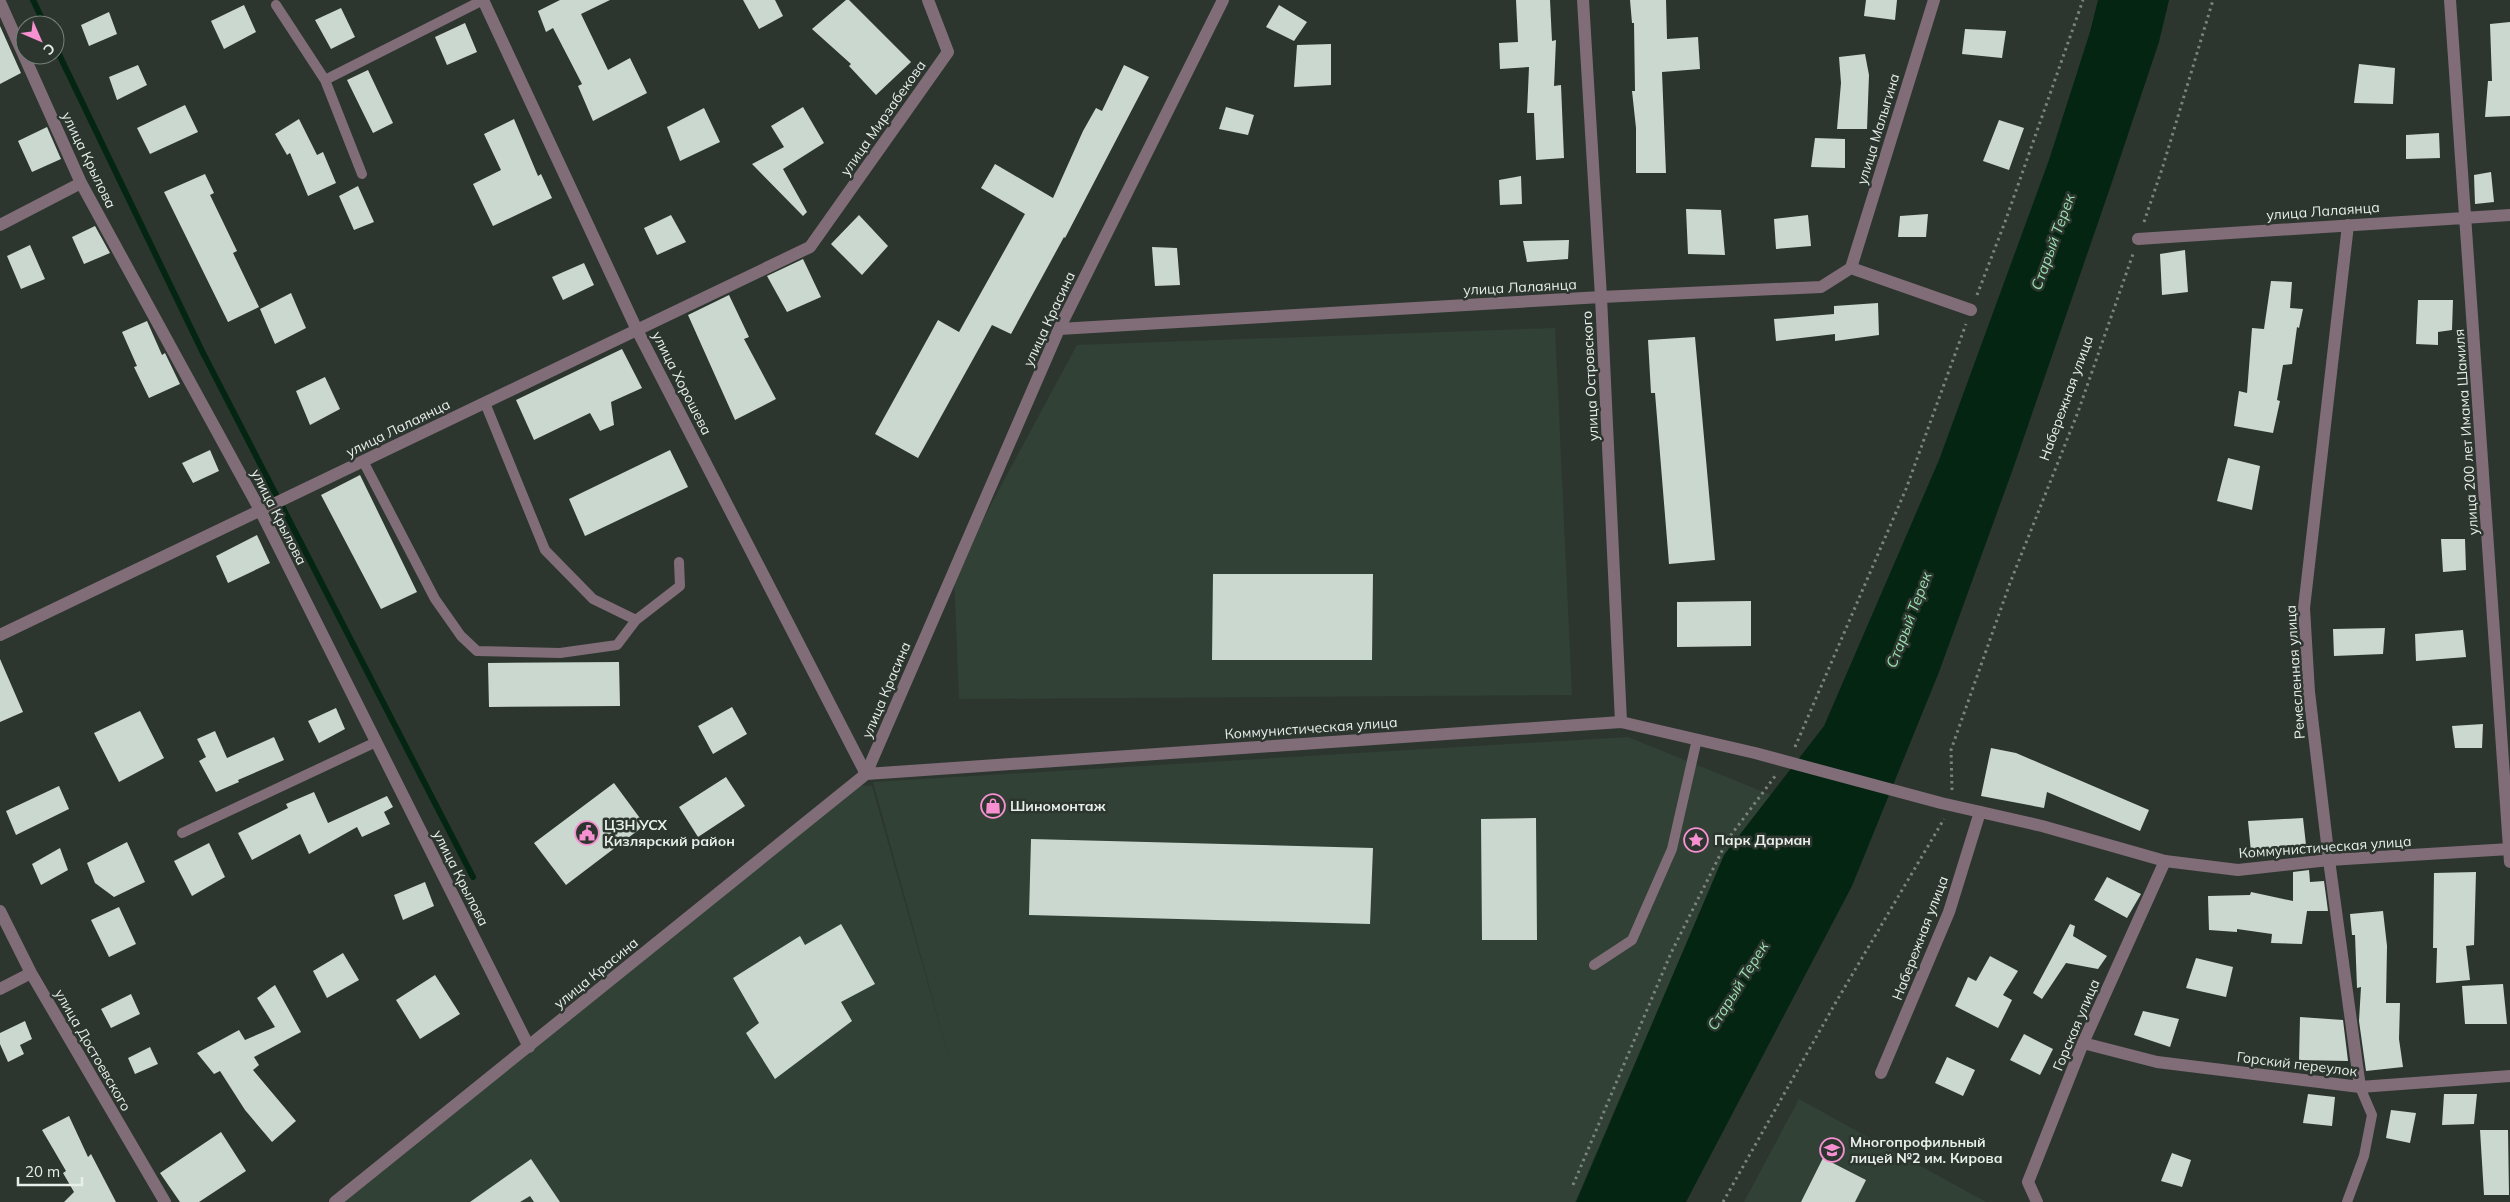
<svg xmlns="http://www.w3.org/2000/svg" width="2510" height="1202" viewBox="0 0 2510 1202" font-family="Mulish,sans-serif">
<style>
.built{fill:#314136}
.water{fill:#042512}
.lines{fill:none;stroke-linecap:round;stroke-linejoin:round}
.stream{stroke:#042512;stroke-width:6}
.building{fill:#cbd8cf}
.path{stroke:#7b837d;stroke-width:3;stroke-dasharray:2.5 4;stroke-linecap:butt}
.service{stroke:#816d78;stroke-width:10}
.minor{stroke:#816d78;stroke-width:12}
.tertiary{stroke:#816d78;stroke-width:12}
.labels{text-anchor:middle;stroke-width:5;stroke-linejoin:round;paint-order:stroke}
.street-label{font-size:14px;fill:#e8eeea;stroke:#2c362f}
.poi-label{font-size:14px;font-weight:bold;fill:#e8eeea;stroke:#2c362f;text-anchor:start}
.water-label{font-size:15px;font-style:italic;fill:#99dfb0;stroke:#2c362f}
</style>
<rect width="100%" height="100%" fill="#2c362f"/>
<!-- built -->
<path class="built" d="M1555,328L1572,695L959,699L954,573L1077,345Z
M1628,737L1771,795L1725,854L1575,1202H335L855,785L872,786L951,1065L873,782Z
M1799,1099L1986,1202H1744Z"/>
<!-- water -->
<path class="water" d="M2098,0H2169L2159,42L2111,185L2014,466L1939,672L1852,886L1686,1202H1576L1724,855L1824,726L1939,460L2049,160L2090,32Z"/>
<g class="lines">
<!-- stream -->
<path class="stream" d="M33,0L45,25
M55,46L202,351L473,877"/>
</g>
<!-- building -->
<path class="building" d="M560,0H610L581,14L608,70L630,58L647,93L593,121L578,86L582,84L553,28L546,32L538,11Z
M743,0H775L783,16L759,29Z
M846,0H849L911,62L876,95L849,66L851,64L812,29Z
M1516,0H1550L1552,41L1556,40L1554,86L1561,85L1564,158L1536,160L1534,113H1527L1529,67L1500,69L1499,43L1518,42Z
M1630,0H1666L1667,39L1698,37L1700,69L1662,72L1666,173H1636V128L1632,91H1635L1634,23H1632Z
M1866,0H1897L1895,20L1864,16Z
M244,5L256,32L224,49L211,21Z
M1279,5L1307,22L1294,41L1266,27Z
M341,8L355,37L331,49L315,20Z
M109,12L117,34L89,46L81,25Z
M2510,22V116L2485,117L2488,81H2492L2490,24Z
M465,23L477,52L447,65L435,37Z
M0,26L21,73L0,84Z
M1965,29L2006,31L2002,58L1962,54Z
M1331,44V85L1294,87L1297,45Z
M1865,54L1869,75L1867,129H1837L1841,83L1839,57Z
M2359,64L2395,68L2393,104L2354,103Z
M138,65L147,85L117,100L109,77Z
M1124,65L1149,77L1065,238L1064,237L1011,334L992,325L918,458L875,434L938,320L959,332L1025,214L981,188L995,164L1053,198L1083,131L1096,108L1102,111Z
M368,70L393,123L373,133L347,80Z
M185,105L198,132L150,154L137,128Z
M803,107L824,143L783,169L807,212L803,216L752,164L784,147L771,126Z
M1226,107L1254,115L1248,135L1219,129Z
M704,108L720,142L680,161L667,127Z
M299,119L317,155L323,152L336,183L308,196L290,153L287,155L275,134Z
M514,119L538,176L541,174L552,198L493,226L473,184L501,170L484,134Z
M1999,120L2024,128L2009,170L1983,161Z
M47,127L61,159L32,172L18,141Z
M2439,133L2440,158L2406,159V135Z
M1815,138L1845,139V168L1811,167Z
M2491,172L2494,202L2475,204L2474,175Z
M205,174L214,193L210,195L237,251L233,253L259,307L228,322L164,192Z
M1521,176L1522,204L1500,205L1499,180Z
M358,186L374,222L354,230L339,196Z
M1686,209L1721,210L1725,255L1688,254Z
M1928,214L1926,237H1898L1900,216Z
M671,215L686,242L657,255L644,228Z
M859,215L888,246L862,275L831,244Z
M1808,215L1811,246L1776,249L1774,219Z
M95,226L110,253L84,264L72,237Z
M1569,240L1568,259L1527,262L1523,241Z
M30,245L45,279L21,289L7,256Z
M1152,247L1177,248L1180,285L1155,286Z
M2185,250L2188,292L2162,295L2160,254Z
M803,259L821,297L787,312L767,276Z
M584,263L594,285L563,300L552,277Z
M2271,281L2292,282L2290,308L2303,309L2299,328L2297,327L2292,364L2283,365L2277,400L2280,401L2273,433L2234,426L2239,391L2247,393L2252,328L2264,329Z
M291,293L306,328L275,344L260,309Z
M729,295L749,337L744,339L776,399L735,420L688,315Z
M2418,300H2453L2452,330L2438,332V345L2416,344Z
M1878,303L1879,335L1835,341V334L1776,341L1774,319L1834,314V306Z
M147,321L162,355L165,353L180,384L149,398L134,367L137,366L122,332Z
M1695,337L1715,560L1669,564L1655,393H1651L1648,340Z
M622,349L642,388L611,402L614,425L600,431L590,413L534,440L516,400Z
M325,377L340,409L310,425L296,391Z
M210,450L219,471L193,483L182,463Z
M670,450L688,487L585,536L569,499Z
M2228,458L2260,466L2252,510L2217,501Z
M360,475L417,592L381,609L321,495Z
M257,535L270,563L228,583L216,556Z
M2441,539H2465L2466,570L2443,572Z
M1213,574H1373L1372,660H1212Z
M1751,601V646L1677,647V602Z
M2385,628L2383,654L2334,656L2333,629Z
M2463,630L2466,657L2416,661L2415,634Z
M0,659L23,712L0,722Z
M619,662L620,706L489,707L488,663Z
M732,707L747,734L713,754L698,726Z
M336,708L345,729L319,743L308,721Z
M140,711L164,758L119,782L94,733Z
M2483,724L2482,748H2455L2452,726Z
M215,731L227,758L274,737L284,760L238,780L239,782L216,792L199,761L206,757L197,739Z
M1991,748L2016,753L2149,810L2140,831L2047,792L2044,808L1981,796Z
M726,777L745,806L698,837L679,807Z
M614,783L645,825L566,885L534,843Z
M59,786L69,809L16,835L6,811Z
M314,792L328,823L387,796L393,807L384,812L390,824L362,837L357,827L309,854L300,834L252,860L238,833L288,808L286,804Z
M1536,818L1537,940H1482L1481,819Z
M2303,818L2307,854L2293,856V851L2251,852L2248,821Z
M1031,839L1373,848L1370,924L1029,915Z
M127,842L145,882L114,897L95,883L87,863Z
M209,843L225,877L192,896L174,861Z
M60,848L68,870L41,885L32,864Z
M2309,870L2310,882L2324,881L2328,911H2307L2302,944L2271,943L2272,934L2237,929V932L2209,930L2208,896L2250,895L2251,892L2293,901V872Z
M2476,872L2474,945L2466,946L2470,980L2436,983L2437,948H2433L2434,873Z
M2107,877L2141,894L2127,918L2094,900Z
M425,882L434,906L403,920L394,895Z
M119,907L136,944L109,957L91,920Z
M2383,911L2387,946L2386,1003H2400L2399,1039L2403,1067L2366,1071L2359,1021L2361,987L2357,988L2355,935H2352L2350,914Z
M841,924L875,984L841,1002L852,1021L775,1079L746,1033L759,1023L733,978L800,936L805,945Z
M2070,924L2075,926L2073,936L2107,956L2098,969L2066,963L2042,999L2033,993Z
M343,953L359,980L327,998L313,971Z
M1990,956L2018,971L2003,995L2012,1000L1998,1028L1955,1006L1968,977L1976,981Z
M2196,958L2233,967L2226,997L2186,988Z
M435,975L460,1014L420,1039L396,1000Z
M2503,984L2507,1024H2465L2462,986Z
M275,985L301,1032L254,1057L259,1065L253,1070L296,1121L272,1142L245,1110L220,1071L214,1074L197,1053L239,1030L245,1040L275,1027L257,998Z
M131,994L140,1014L111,1028L101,1009Z
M2143,1011L2179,1019L2170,1047L2134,1035Z
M2300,1017L2343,1020L2348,1061L2299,1060Z
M25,1021L32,1039L20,1045L24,1054L8,1062L0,1044V1033Z
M2024,1034L2053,1049L2040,1075L2010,1060Z
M150,1047L158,1064L135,1074L128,1058Z
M1947,1057L1975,1070L1963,1096L1935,1083Z
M2308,1094L2335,1097L2332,1126L2303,1123Z
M2444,1094H2477L2474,1124L2442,1125Z
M2391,1110L2416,1113L2410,1143L2386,1138Z
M69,1116L88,1157L91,1154L116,1202H64L74,1192L63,1173L66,1171L42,1130Z
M2480,1130H2508L2509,1195H2484Z
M221,1132L246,1171L199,1202H180L160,1173Z
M2172,1153L2191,1160L2182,1187L2161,1181Z
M1823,1158L1866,1180L1855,1202H1801Z
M531,1159L560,1202H534L530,1196L520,1202H470Z"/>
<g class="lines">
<!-- path -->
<path class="path" d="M2144,222L2163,166L2213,0
M1977,295L2005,222L2083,0
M1795,747L1906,489L1966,324
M1952,790L1951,750L2010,583L2078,412L2133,254
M1573,1185L1671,953L1728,839L1776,775
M1723,1202L1836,1002L1944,819"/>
<!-- service -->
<path class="service" d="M276,5L325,80L362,174
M325,80L483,0
M485,403L545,550L593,599L636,620
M363,461L435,599L461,636L477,651L560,653L617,645L636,620L680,586L679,562
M182,833L376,742
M1594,965L1632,940L1672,849L1697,739
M2347,1202L2364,1156L2372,1115L2360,1087"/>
<!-- minor -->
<path class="minor" d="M483,0L637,330L866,774
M1583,0L1601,297L1621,722
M2450,0L2510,862
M0,2L81,183L260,510L529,1047
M0,225L81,183
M2348,225L2304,608L2309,692L2329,860L2360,1087
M2138,239L2510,215
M1851,268L1934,0
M1059,329L1601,297L1821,287L1851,268L1971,310
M0,635L810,247L948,52L928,0
M0,911L31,973L165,1202
M0,989L31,973
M2083,1043L2157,1062L2360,1087L2510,1076
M1881,1073L1949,912L1980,812
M2037,1202L2028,1182L2083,1043L2165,861"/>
<!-- tertiary -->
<path class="tertiary" d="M866,774L1621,722L1755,753L1941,803L2042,826L2165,861L2238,870L2329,860L2510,849
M335,1202L866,774L1059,329L1223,0"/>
</g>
<!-- icons -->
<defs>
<g id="shop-ring" transform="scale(1.25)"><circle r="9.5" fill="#2c362f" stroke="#f690d0" stroke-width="1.5"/><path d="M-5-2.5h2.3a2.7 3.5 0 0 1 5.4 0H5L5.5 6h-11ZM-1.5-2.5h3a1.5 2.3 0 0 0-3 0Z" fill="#f690d0"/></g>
<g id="civic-ring" transform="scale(1.25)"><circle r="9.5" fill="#2c362f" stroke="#f690d0" stroke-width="1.5"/><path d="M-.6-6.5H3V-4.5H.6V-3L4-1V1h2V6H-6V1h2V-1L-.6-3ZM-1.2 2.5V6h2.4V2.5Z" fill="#f690d0"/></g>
<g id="sight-ring" transform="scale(1.25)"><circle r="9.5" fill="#2c362f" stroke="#f690d0" stroke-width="1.5"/><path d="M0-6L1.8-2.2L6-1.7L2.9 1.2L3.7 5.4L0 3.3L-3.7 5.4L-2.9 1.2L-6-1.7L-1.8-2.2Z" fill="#f690d0"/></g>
<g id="school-ring" transform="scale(1.25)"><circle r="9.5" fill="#2c362f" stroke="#f690d0" stroke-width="1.5"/><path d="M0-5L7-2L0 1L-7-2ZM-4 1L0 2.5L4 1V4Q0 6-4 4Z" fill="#f690d0"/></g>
</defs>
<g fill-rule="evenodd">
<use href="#shop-ring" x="993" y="806"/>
<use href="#civic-ring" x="587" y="833"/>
<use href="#sight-ring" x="1696" y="840"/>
<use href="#school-ring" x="1832" y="1150"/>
</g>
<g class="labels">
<!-- street labels -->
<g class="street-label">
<text transform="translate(883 118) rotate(-55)" y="5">улица Мирзабекова</text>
<text transform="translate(1878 129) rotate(-73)" y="5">улица Малыгина</text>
<text transform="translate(89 160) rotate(64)" y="5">улица Крылова</text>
<text transform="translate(2323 211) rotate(-4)" y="5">улица Лалаянца</text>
<text transform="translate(1520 287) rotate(-3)" y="5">улица Лалаянца</text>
<text transform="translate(1049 319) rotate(-65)" y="5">улица Красина</text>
<text transform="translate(1590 376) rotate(-93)" y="5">улица Островского</text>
<text transform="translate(682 383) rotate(63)" y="5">улица Хорошева</text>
<text transform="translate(2066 398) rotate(-70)" y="5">Набережная улица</text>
<text transform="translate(398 428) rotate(-26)" y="5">улица Лалаянца</text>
<text transform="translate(2466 432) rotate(-94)" y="5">улица 200 лет Имама Шамиля</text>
<text transform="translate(279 517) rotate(63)" y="5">улица Крылова</text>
<text transform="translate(2295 672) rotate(-94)" y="5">Ремесленная улица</text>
<text transform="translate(886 690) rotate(-67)" y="5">улица Красина</text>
<text transform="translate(1311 728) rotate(-4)" y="5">Коммунистическая улица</text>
<text transform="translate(2325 847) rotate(-4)" y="5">Коммунистическая улица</text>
<text transform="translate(461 878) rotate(63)" y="5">улица Крылова</text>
<text transform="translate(1920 938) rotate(-69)" y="5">Набережная улица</text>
<text transform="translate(596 973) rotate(-39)" y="5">улица Красина</text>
<text transform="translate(2076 1025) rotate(-67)" y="5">Горская улица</text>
<text transform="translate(93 1050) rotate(60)" y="5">улица Достоевского</text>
<text transform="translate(2297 1064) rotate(7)" y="5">Горский переулок</text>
</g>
<!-- poi labels -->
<g class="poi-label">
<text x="1010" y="811">Шиномонтаж</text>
<text x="604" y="830">ЦЗН УСХ<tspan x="604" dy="16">Кизлярский район</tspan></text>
<text x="1714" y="845">Парк Дарман</text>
<text x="1850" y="1147">Многопрофильный<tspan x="1850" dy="16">лицей №2 им. Кирова</tspan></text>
</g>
<!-- water labels -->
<g class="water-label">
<text transform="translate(2053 242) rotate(-70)" y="5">Старый Терек</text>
<text transform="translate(1909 620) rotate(-69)" y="5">Старый Терек</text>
<text transform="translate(1738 986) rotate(-58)" y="5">Старый Терек</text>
</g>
</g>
<!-- north arrow -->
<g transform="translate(40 40) rotate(135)"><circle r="24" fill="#2c362f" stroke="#77807a"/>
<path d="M0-4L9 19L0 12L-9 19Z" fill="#f690d0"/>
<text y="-8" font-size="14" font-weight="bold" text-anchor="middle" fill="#e8eeea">С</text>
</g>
<!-- scale -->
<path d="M18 1177v8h64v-8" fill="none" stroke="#e8eeea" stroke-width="2.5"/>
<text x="25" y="1177" font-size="15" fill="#e8eeea" stroke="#2c362f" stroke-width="4" paint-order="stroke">20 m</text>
</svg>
